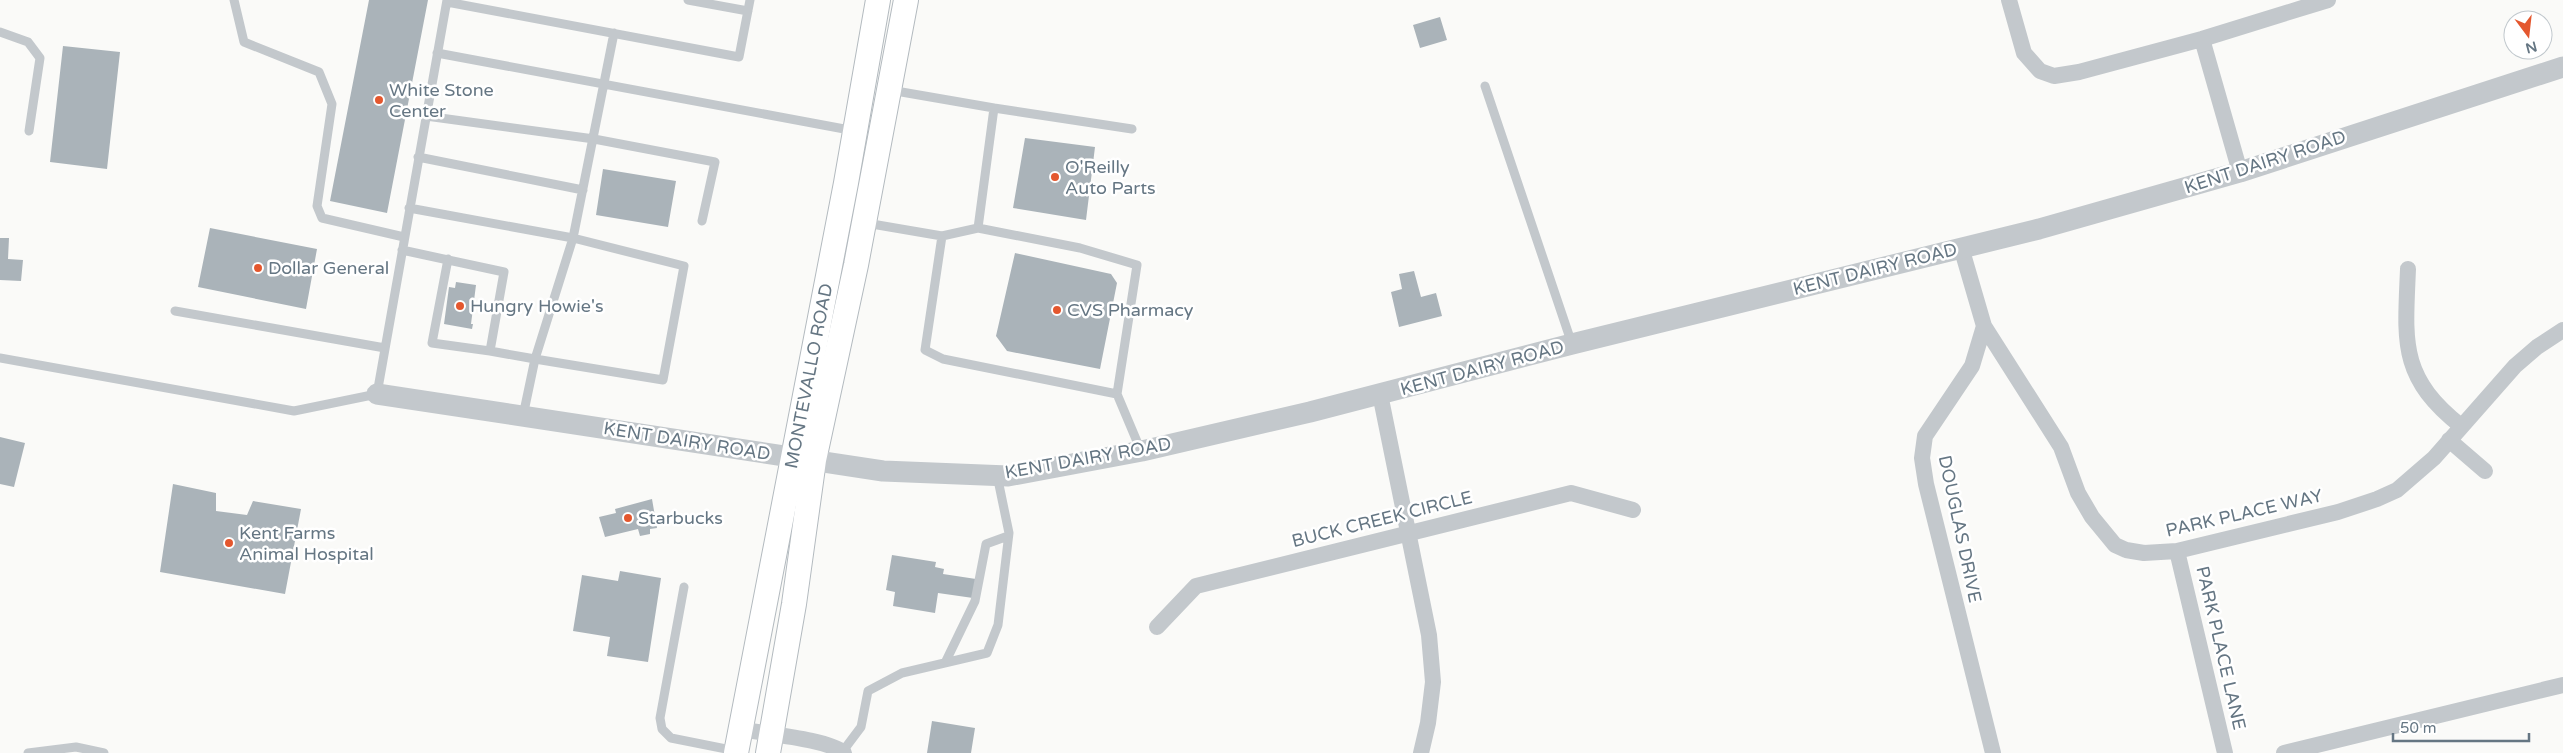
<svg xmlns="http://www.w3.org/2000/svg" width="2563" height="753" viewBox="0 0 2563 753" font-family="'Varela Round',sans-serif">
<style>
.building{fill:#aab3b9}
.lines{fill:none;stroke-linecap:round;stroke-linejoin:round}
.secondary-casing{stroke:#b3babf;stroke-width:26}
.service{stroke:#c3c8cc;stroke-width:9}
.minor{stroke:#c3c8cc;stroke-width:16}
.tertiary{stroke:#c3c8cc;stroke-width:21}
.secondary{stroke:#fff;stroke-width:24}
.poi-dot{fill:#e4572e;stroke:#fff;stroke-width:2}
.labels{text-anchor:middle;stroke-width:5;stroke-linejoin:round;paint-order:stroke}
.poi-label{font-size:18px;fill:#657683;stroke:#fff;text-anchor:start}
.street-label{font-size:18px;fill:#657683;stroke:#fff}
</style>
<rect width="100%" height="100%" fill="#fafaf8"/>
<!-- building -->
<path class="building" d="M369,0H428L387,213L330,201Z
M1440,17L1447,40L1420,48L1413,25Z
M63,46L120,52L107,169L50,162Z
M1025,138L1095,147L1086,220L1013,208Z
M603,169L676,181L668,227L596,215Z
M210,228L317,249L306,309L198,287Z
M0,238H9L8,259L23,260L21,281L0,280Z
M1015,253L1111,274L1117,283L1100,369L1007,351L996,336Z
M1414,271L1421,297L1436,293L1442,316L1399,327L1391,292L1402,289L1399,274Z
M456,282L476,285L471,324H473L472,329L444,324L449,287L455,288Z
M0,437L25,443L14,487L0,484Z
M173,484L216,493V511L247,515L253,501L301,509L285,594L160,572Z
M652,499L657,528L650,529V534L640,536L638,529L605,537L599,517L616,513L615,509Z
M892,555L936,562L935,567L944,569L943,574L976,579L973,598L938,593L935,613L893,606L895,592L886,590Z
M620,571L661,578L648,662L607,656L610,637L573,631L582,575L618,581Z
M932,721L975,728L971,753H927Z"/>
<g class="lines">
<!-- secondary casing -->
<g class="secondary-casing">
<g id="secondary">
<path id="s1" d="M736,753L846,183L878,0"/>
<path d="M768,753L794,604L814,460L856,265L906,0"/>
</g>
</g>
<!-- service -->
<path class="service" d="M234,0L244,42L319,72L332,104L317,206L322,218L404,237
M688,0L748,11
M447,2L739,57L750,0
M0,32L28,42L40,58L29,131
M437,53L855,131
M1485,86L1572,344
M890,90L994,108L978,228
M994,108L1132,129
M426,116L594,139L715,162L702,221
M418,157L583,190
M409,208L573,238L614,33
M866,223L942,236
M573,238L684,266L663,380L535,359Z
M402,250L504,272L490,351L432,343L448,259
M175,311L385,348
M490,351L535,359L523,416
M0,358L294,411L377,394L447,0
M1117,394L943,359L925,350L942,236L978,228L1080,248L1137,265L1117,394L1141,451
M684,587L660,718L662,729L671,738L736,751
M945,663L975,601L986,544L1008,536
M843,751L861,727L868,691L902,673L987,653L998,625L1009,533L997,475
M28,753L76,747L104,753"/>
<!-- minor -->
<path class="minor" d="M2009,0L2024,53L2040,71L2054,76L2079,72L2202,39L2328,0
M2202,39L2240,172
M1961,247L1984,326L2061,447L2078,493L2092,517L2115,545L2126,550L2144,553L2177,551L2338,512L2377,499L2397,490L2434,458L2515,366L2537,347L2563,330
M2408,269C2405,342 2399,377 2461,426
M1984,326L1972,366L1925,436L1922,458L1926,484L1993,753
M1380,394L1429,635L1433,682L1428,723L1421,753
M2449,440L2485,471
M2177,551L2225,753
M1157,627L1196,586L1571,493L1633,510
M741,729C765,734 828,739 844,753
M2284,753L2563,685"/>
<!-- tertiary -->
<path class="tertiary" d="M377,394L883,471L1008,476L1142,451L1310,412L1572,344L2039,229L2240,172L2563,67"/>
<!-- secondary -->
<use href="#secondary" class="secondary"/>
</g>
<!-- markers -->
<g class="poi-dot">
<circle cx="379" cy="100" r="5"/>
<circle cx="1055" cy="177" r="5"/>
<circle cx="258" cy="268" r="5"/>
<circle cx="460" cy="306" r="5"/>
<circle cx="1057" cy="310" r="5"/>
<circle cx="628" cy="518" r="5"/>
<circle cx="229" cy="543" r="5"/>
</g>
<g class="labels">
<!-- poi labels -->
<g class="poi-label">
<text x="389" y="96">White Stone<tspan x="389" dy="21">Center</tspan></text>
<text x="1065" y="173">O'Reilly<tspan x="1065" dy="21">Auto Parts</tspan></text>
<text x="268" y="274">Dollar General</text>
<text x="470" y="312">Hungry Howie's</text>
<text x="1067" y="316">CVS Pharmacy</text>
<text x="638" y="524">Starbucks</text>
<text x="239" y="539">Kent Farms<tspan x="239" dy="21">Animal Hospital</tspan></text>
</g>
<!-- street labels -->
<g class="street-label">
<text transform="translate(2265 162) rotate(-18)" y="6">KENT DAIRY ROAD</text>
<text transform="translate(1875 269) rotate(-14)" y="6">KENT DAIRY ROAD</text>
<text transform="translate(1482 368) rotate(-15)" y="6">KENT DAIRY ROAD</text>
<text dy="6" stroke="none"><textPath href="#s1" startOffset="384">MONTEVALLO ROAD</textPath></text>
<text transform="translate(687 441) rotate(9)" y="6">KENT DAIRY ROAD</text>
<text transform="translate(1088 458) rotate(-10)" y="6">KENT DAIRY ROAD</text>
<text transform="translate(2244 513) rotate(-13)" y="6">PARK PLACE WAY</text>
<text transform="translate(1382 519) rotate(-14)" y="6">BUCK CREEK CIRCLE</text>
<text transform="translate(1960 529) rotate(78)" y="6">DOUGLAS DRIVE</text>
<text transform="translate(2221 648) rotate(77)" y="6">PARK PLACE LANE</text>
</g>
</g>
<!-- north arrow -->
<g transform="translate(2528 35) rotate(165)"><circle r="24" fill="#ffffff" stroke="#c1c8cd"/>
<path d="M0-4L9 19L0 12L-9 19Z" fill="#e4572e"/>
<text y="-8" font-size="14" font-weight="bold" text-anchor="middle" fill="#657683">N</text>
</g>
<!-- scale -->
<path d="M2393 733v8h136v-8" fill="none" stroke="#657683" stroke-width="2.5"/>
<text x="2400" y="733" font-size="15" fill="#657683" stroke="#ffffff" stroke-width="4" paint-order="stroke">50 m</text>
</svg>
